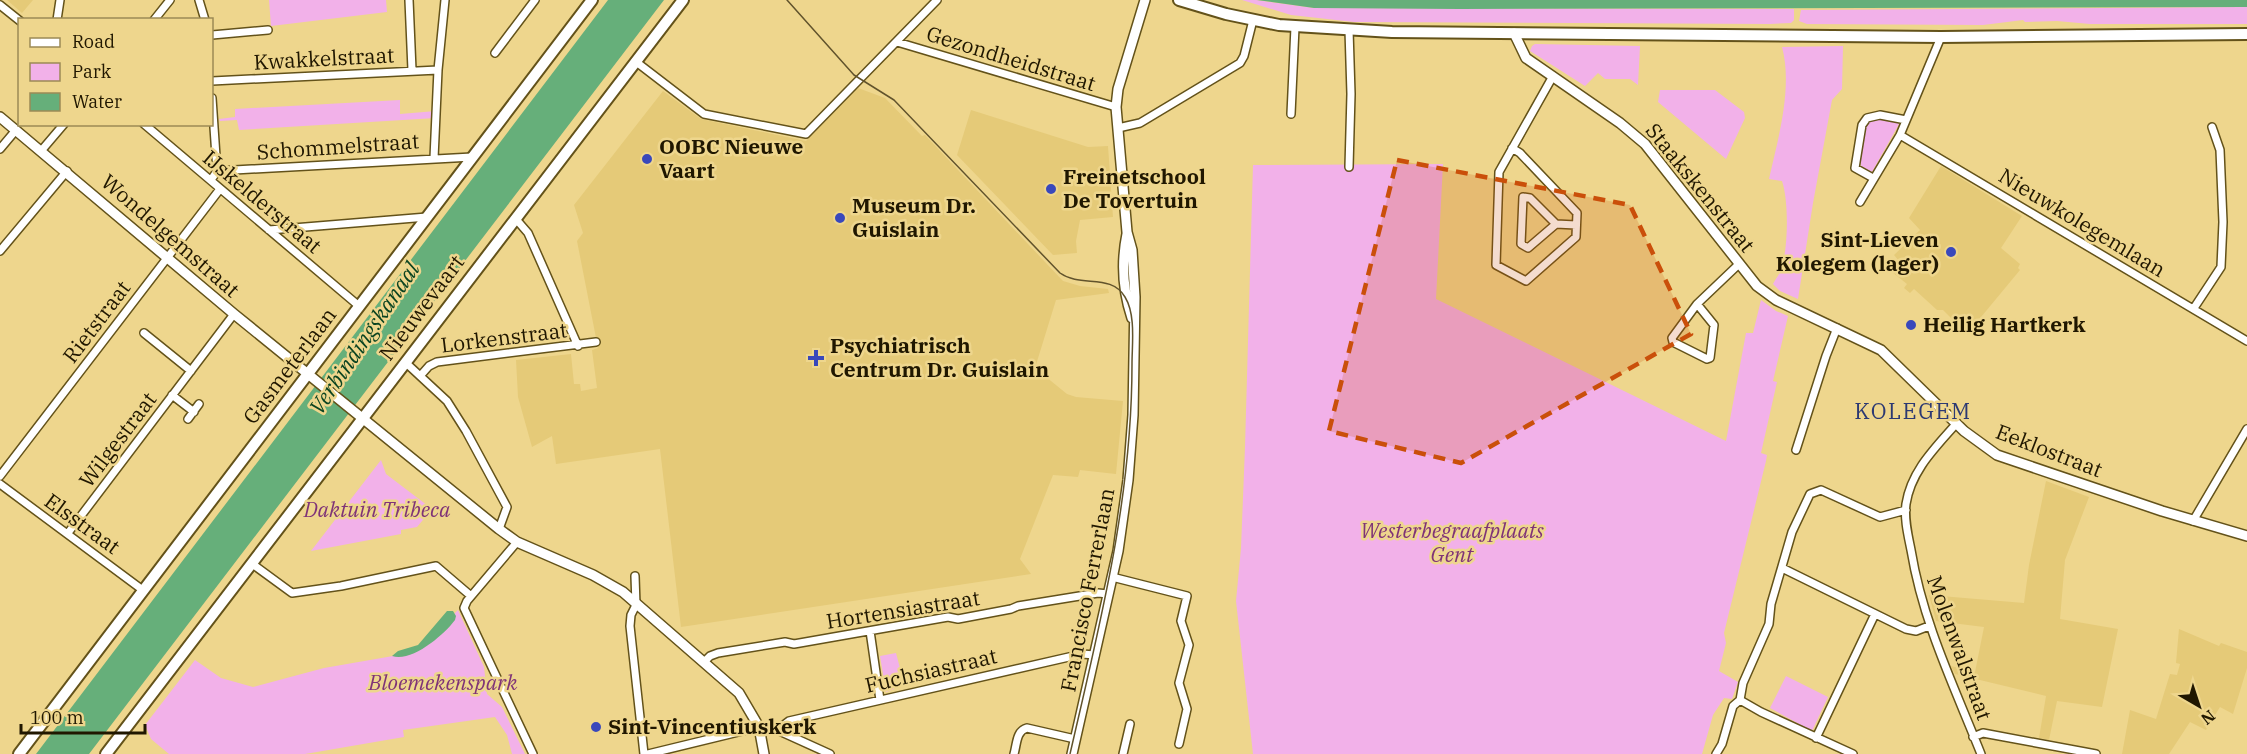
<svg xmlns="http://www.w3.org/2000/svg" width="2247" height="754" viewBox="0 0 2247 754" font-family="'IBM Plex Serif',serif">
<style>
.built{fill:#e5ca78}
.green{fill:#f2b1e9}
.water{fill:#66af7a}
.lines{fill:none;stroke-linecap:round;stroke-linejoin:round}
.street-casing{stroke:#63521a;stroke-width:10}
.secondary-casing{stroke:#63521a;stroke-width:12}
.primary-casing{stroke:#63521a;stroke-width:14}
.street{stroke:#fff;stroke-width:7}
.secondary{stroke:#fff;stroke-width:9}
.primary{stroke:#fff;stroke-width:10}
.tram{stroke:#61532c;stroke-width:1.5}
.marked{fill:#ca4f0a;fill-opacity:0.2;stroke:#ca4f0a;stroke-width:4.5;stroke-dasharray:12 8;stroke-linejoin:round}
.poi-dot{fill:#3948bb;stroke:#eed68d;stroke-width:2}
.labels{text-anchor:middle;stroke-width:5;stroke-linejoin:round;paint-order:stroke}
.street-label{font-size:21px;fill:#201700;stroke:#eed68d}
.poi-label{font-size:21px;font-weight:bold;fill:#201700;stroke:#eed68d;text-anchor:start}
.park-label{font-size:21px;font-style:italic;fill:#7f3377;stroke:#eed68d}
.water-label{font-size:22px;font-style:italic;fill:#0b4421;stroke:#eed68d}
.neighbourhood-label{font-size:22px;letter-spacing:1.5px;fill:#2c3972;stroke:#eed68d}
</style>
<rect width="100%" height="100%" fill="#eed68d"/>
<!-- built -->
<path class="built" d="M7,0H33L22,13Z
M858,88L885,98L922,136L925,135L1063,281L1080,286L1108,289L1109,293L1056,300L1035,368L1067,394L1076,397L1123,401L1116,474L1080,470L1078,477L1053,475L1020,559L1031,574L681,627L660,449L556,464L552,436L532,447L518,397L516,360L571,354L574,384H580L581,391L597,388L592,350L598,348L577,241L583,233L574,205L663,91L701,119L806,141Z
M971,110L1088,147L1108,146L1113,217L1080,220L1076,241L1077,253L1053,255L957,155Z
M1941,166L2022,216L2001,248L2020,264L2018,268L2020,270L1967,334L1943,310H1937L1914,289L1910,293L1904,288L1907,284L1892,272L1899,261L1894,255L1920,230L1909,218Z
M2046,481L2089,497L2065,560L2060,619L2118,629L2102,707L2057,701L2049,740L2039,738L2046,696L1955,674L1951,666L1975,672L1984,627L1936,621L1929,595L2024,603L2029,565Z
M2179,629L2219,646L2221,643L2247,652V668L2233,714L2220,707L2206,730L2190,722L2169,754H2122L2130,710L2156,719L2170,674L2177,675L2180,664L2176,663Z"/>
<!-- green -->
<path class="green" d="M269,0H386L387,12L271,26Z
M1242,0H1256L1314,8L1794,9V20L1791,23L1770,24L1354,22L1291,15Z
M2247,7V24H2090L2057,21L2025,22L2023,20L1983,25L1807,24L1799,21L1801,10Z
M1535,44L1640,46L1638,85L1630,79H1605L1598,73L1585,86L1530,51L1532,46Z
M1843,46L1842,89L1832,100L1813,203L1798,299L1780,291L1773,284C1776,278 1781,273 1782,267C1788,246 1789,202 1782,181L1769,179C1778,139 1793,88 1782,47Z
M1660,90H1715L1744,112L1745,118L1726,159L1658,102Z
M400,100V114L436,111V118L239,130L237,120L220,121L219,119L235,117V109Z
M1888,119L1896,121L1899,124L1872,172L1861,166L1860,158L1865,125L1869,121Z
M1443,164L1436,299L1726,441L1746,333H1753L1761,300L1776,311L1788,316L1773,381L1777,382L1761,453L1767,455L1766,461L1724,633L1726,643L1719,671L1738,682L1732,699L1724,698L1713,715L1702,754H1253L1236,601L1241,548L1245,447L1253,165Z
M381,460L386,474L432,509L417,527L401,530V534L311,551Z
M458,610L484,667L487,694L502,707L525,754H512L507,735L495,717L403,730L404,737L305,754H169L151,739L145,725L195,660L221,678L253,687L324,668L416,652Z
M896,653L901,672L891,674L894,689L886,692L880,656Z
M1786,676L1828,697L1812,731L1770,708Z"/>
<!-- water -->
<path class="water" d="M608,0H664L89,754H36Z
M1257,0H2247V7L1460,9L1314,8Z
M447,611H453L456,616L455,620C444,635 411,663 392,656L398,651L418,645Z"/>
<g class="lines">
<!-- street casing -->
<g class="street-casing">
<path id="street" d="M199,0L205,20
M409,0L412,70
M0,5L20,21
M57,20L60,0
M154,20L170,0
M1349,30L1351,94L1349,167
M212,35L268,30
M897,42L1116,107
M495,53L535,0
M635,61L704,114L806,134L937,0
M212,81L438,70
M212,98L217,171
M1291,114L1295,27
M144,124L359,306
M1118,128L1140,123L1240,63L1244,56L1253,20
M1900,135L2247,341
M1512,148L1520,153L1577,213L1576,237L1526,281L1496,265L1499,172L1553,76
M0,149L16,130
M41,151L64,124
M434,158L438,70L445,0
M1873,178L1855,168L1862,125L1867,118L1880,115L1906,120
M211,180L217,171L472,157
M1860,202L1900,135L1941,37
M515,218L528,233L578,346
M1556,224L1528,248L1521,244L1523,197L1530,198L1556,224L1576,225
M269,230L427,217
M0,251L67,171
M1697,304L1672,338L1673,342L1707,359L1710,358L1714,325L1697,304L1739,264
M2194,308L2221,267L2223,222L2220,150L2212,127
M144,333L191,371
M405,362L447,401L466,431L507,507L499,529
M421,375L429,366L437,362L596,342
M172,395L194,412
M188,419L199,404
M1956,424C1935,448 1911,471 1906,504C1904,519 1908,535 1911,550C1923,623 1954,686 1981,754
M1796,450L1826,356L1837,328
M0,476L220,189
M0,484L144,591
M2193,521L2247,429
M68,533L234,314
M517,542L467,601L464,608L533,754
M251,563L292,593L341,586L436,566L471,596
M1782,568L1906,629L1916,631L1929,626
M635,576L636,605L631,615L630,626L644,754
M1112,577L1187,596L1181,621L1189,645L1179,683L1187,709L1179,744
M870,631L880,700
M704,662L710,656L718,653L785,642L794,644L948,617L958,619L1011,609L1018,606L1098,593L1108,594
M1740,700L1761,712L1853,754
M777,730L789,721L1082,654L1095,655
M1973,737L1983,733L2096,754
M1816,738L1875,614
M648,754L759,727L777,730L830,754
M1014,754C1017,744 1016,731 1027,728L1075,739
M1123,754L1130,724
M1716,754L1722,744L1733,706L1740,700L1743,683L1769,624L1771,604L1792,532L1810,494L1821,490L1880,517L1906,510"/>
</g>
<!-- secondary casing -->
<g class="secondary-casing">
<path id="secondary" d="M1514,33L1526,58L1620,123L1645,144L1757,286L1776,300L1881,350L1964,431L1997,455L2162,511L2247,536
M0,117L234,314L499,529L517,542L593,575L623,592L739,693L759,727L764,754
M1127,234C1121,263 1123,291 1132,318
M1072,754L1118,551L1128,480L1133,415L1135,297L1132,250L1127,232L1116,107L1118,89L1145,0"/>
</g>
<!-- primary casing -->
<g class="primary-casing">
<path id="primary" d="M1179,0L1226,14L1279,25L1392,32L1941,37L2247,34
M19,754L592,0
M106,754L683,0"/>
</g>
<!-- street -->
<use href="#street" class="street"/>
<!-- secondary -->
<use href="#secondary" class="secondary"/>
<!-- primary -->
<use href="#primary" class="primary"/>
<!-- tram -->
<path class="tram" d="M787,0L854,75L894,100L1060,273C1081,288 1111,273 1125,297C1136,315 1132,344 1132,364C1132,500 1100,623 1070,754"/>
</g>
<!-- marked area -->
<path class="marked" d="M1397,160L1630,205L1691,334L1461,463L1329,431Z"/>
<!-- markers -->
<g class="poi-dot">
<circle cx="647" cy="159" r="6"/>
<circle cx="1051" cy="189" r="6"/>
<circle cx="840" cy="218" r="6"/>
<circle cx="1951" cy="252" r="6"/>
<circle cx="1911" cy="325" r="6"/>
<path d="M813 349h6v6h6v6h-6v6h-6v-6h-6v-6h6z"/>
<circle cx="596" cy="727" r="6"/>
</g>
<g class="labels">
<!-- street labels -->
<g class="street-label">
<text transform="translate(324 59) rotate(-3)" y="7">Kwakkelstraat</text>
<text transform="translate(1011 59) rotate(17)" y="7">Gezondheidstraat</text>
<text transform="translate(338 147) rotate(-4)" y="7">Schommelstraat</text>
<text transform="translate(1700 188) rotate(51)" y="7">Staakskenstraat</text>
<text transform="translate(262 202) rotate(40)" y="7">IJskelderstraat</text>
<text transform="translate(2082 223) rotate(31)" y="7">Nieuwkolegemlaan</text>
<text transform="translate(170 236) rotate(41)" y="7">Wondelgemstraat</text>
<text transform="translate(422 308) rotate(-53)" y="7">Nieuwevaart</text>
<text transform="translate(97 322) rotate(-53)" y="7">Rietstraat</text>
<text transform="translate(504 338) rotate(-7)" y="7">Lorkenstraat</text>
<text transform="translate(290 366) rotate(-53)" y="7">Gasmeterlaan</text>
<text transform="translate(118 440) rotate(-53)" y="7">Wilgestraat</text>
<text transform="translate(2049 451) rotate(21)" y="7">Eeklostraat</text>
<text transform="translate(82 524) rotate(36)" y="7">Elsstraat</text>
<text transform="translate(1088 590) rotate(-79)" y="7">Francisco Ferrerlaan</text>
<text transform="translate(903 610) rotate(-9)" y="7">Hortensiastraat</text>
<text transform="translate(1959 648) rotate(70)" y="7">Molenwalstraat</text>
<text transform="translate(931 671) rotate(-13)" y="7">Fuchsiastraat</text>
</g>
<!-- poi labels -->
<g class="poi-label">
<text x="659" y="154">OOBC Nieuwe<tspan x="659" dy="24">Vaart</tspan></text>
<text x="1063" y="184">Freinetschool<tspan x="1063" dy="24">De Tovertuin</tspan></text>
<text x="852" y="213">Museum Dr.<tspan x="852" dy="24">Guislain</tspan></text>
<text x="1939" y="247" text-anchor="end">Sint-Lieven<tspan x="1939" dy="24">Kolegem (lager)</tspan></text>
<text x="1923" y="332">Heilig Hartkerk</text>
<text x="830" y="353">Psychiatrisch<tspan x="830" dy="24">Centrum Dr. Guislain</tspan></text>
<text x="608" y="734">Sint-Vincentiuskerk</text>
</g>
<!-- park labels -->
<g class="park-label">
<text x="377" y="517">Daktuin Tribeca</text>
<text x="1452" y="538">Westerbegraafplaats<tspan x="1452" dy="24">Gent</tspan></text>
<text x="443" y="690">Bloemekenspark</text>
</g>
<!-- water labels -->
<g class="water-label">
<text transform="translate(364 338) rotate(-56)" y="8">Verbindingskanaal</text>
</g>
<!-- neighbourhood labels -->
<g class="neighbourhood-label">
<text x="1913" y="419">KOLEGEM</text>
</g>
</g>
<!-- legend -->
<rect x="18" y="18" width="195" height="108" fill="#eed68d" stroke="#9c8a55" stroke-width="1.5"/>
<rect x="30" y="38" width="30" height="9" fill="#ffffff" stroke="#9c8a55" stroke-width="1.5"/>
<text x="72" y="48" font-size="18" fill="#201700">Road</text>
<rect x="30" y="63" width="30" height="18" fill="#f2b1e9" stroke="#9c8a55" stroke-width="1.5"/>
<text x="72" y="78" font-size="18" fill="#201700">Park</text>
<rect x="30" y="93" width="30" height="18" fill="#66af7a" stroke="#9c8a55" stroke-width="1.5"/>
<text x="72" y="108" font-size="18" fill="#201700">Water</text>
<!-- north arrow -->
<g transform="translate(2199 706) rotate(141)" stroke="#eed68d" stroke-width="4.5" paint-order="stroke">
<path d="M0-4.5L10 22L0 15L-10 22Z" fill="#201700"/>
<text y="-9" font-size="16" font-weight="bold" text-anchor="middle" fill="#201700">N</text>
</g>
<!-- scale -->
<path d="M21 724v9h124v-9" fill="none" stroke="#201700" stroke-width="3"/>
<text x="30" y="724" font-size="18" fill="#201700" stroke="#eed68d" stroke-width="4.5" paint-order="stroke">100 m</text>
</svg>
